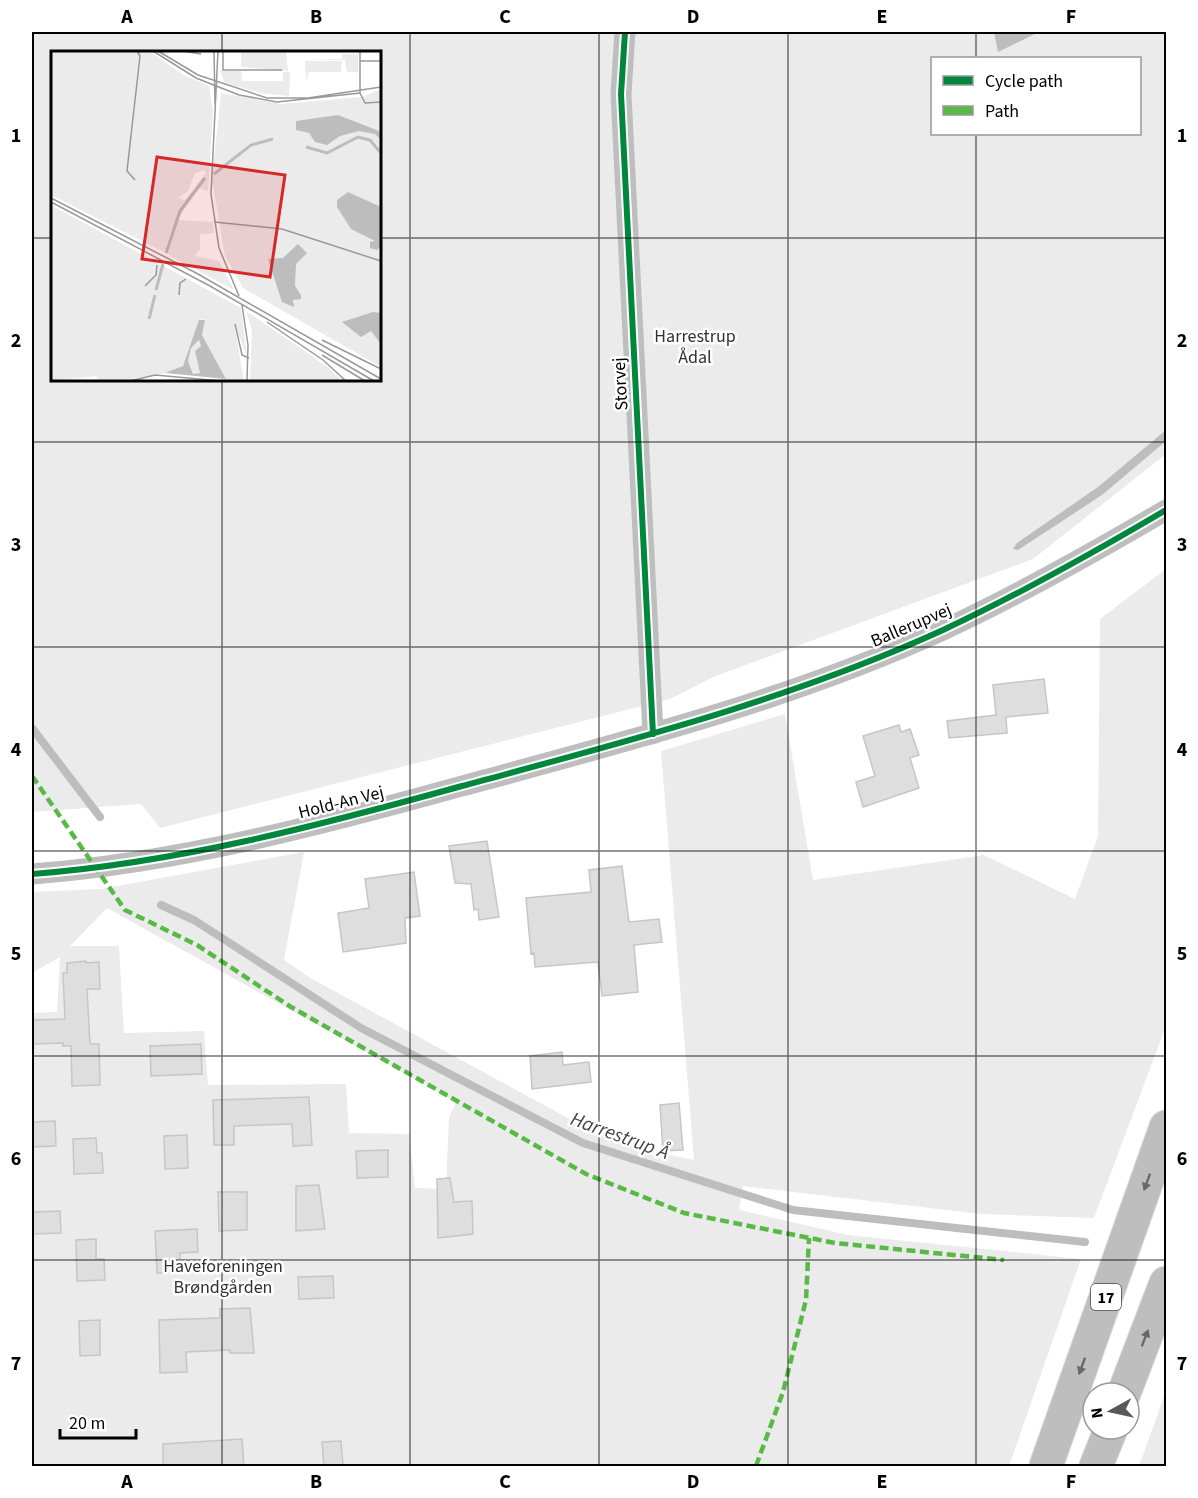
<svg xmlns="http://www.w3.org/2000/svg" width="1198" height="1498" viewBox="0 0 1198 1498" font-family="'Source Sans 3',sans-serif">
<style>
.green{fill:#ebebeb;fill-rule:evenodd}
.water{fill:#bdbdbd}
.lines{fill:none;stroke-linecap:round;stroke-linejoin:round}
.stream{stroke:#bdbdbd;stroke-width:8}
.building{fill:#dedede;stroke:#c6c6c6;stroke-width:1.5}
.motorway-casing{stroke:#dbdbdb;stroke-width:35}
.minor{stroke:#bebebe;stroke-width:21}
.motorway{stroke:#bebebe;stroke-width:33}
.quiet{stroke:#58b947;stroke-width:4.5;stroke-dasharray:9 4.5;stroke-linecap:butt}
.cycleway-casing{stroke:#fff;stroke-width:10}
.cycleway{stroke:#00873e;stroke-width:6}
.oneway{fill:#686868}
.grid{fill:none;stroke:#000;stroke-width:1.5;stroke-opacity:0.55}
.labels{text-anchor:middle;stroke-width:5;stroke-linejoin:round;paint-order:stroke}
.shield{fill:#fff;stroke:#4c4c4c;stroke-width:1.5}
.shield-label{font-size:16px;font-weight:bold;fill:#000}
.park-label{font-size:18px;fill:#313131;stroke:#fff}
.street-label{font-size:18px;fill:#000;stroke:#fff}
.water-label{font-size:20px;font-style:italic;fill:#424242;stroke:#fff}
.inset-river{fill:none;stroke:#bdbdbd;stroke-width:3}
.inset-road{fill:none;stroke:#999;stroke-width:1.5}
.view{fill:#d62828;fill-opacity:0.15;stroke:#d62828;stroke-width:3}
.inset-edge{fill:none;stroke:#000;stroke-width:3}
.neatline{fill:none;stroke:#000;stroke-width:2}
.grid-label{font-size:20px;text-anchor:middle;font-weight:bold;fill:#000}
</style>
<rect width="100%" height="100%" fill="#fff"/>
<!-- green -->
<path class="green" d="M32,32H1166V454L1033,559L713,677L670,699L160,828L141,804L32,812ZM52,52H380V380H52ZM932,58H1140V134H932Z
M1166,569V1026L1094,1218L981,1214L743,1186L739,1210L848,1235L1081,1259L1009,1466H32V1013L57,1012L60,957L32,973V892L101,889L304,852L284,960L312,979L590,1130L655,1152L694,1160L661,751L785,714L813,880L984,855L1075,899L1098,836L1100,619ZM107,908L456,1102L449,1117L446,1189L415,1188L409,1134L349,1133L346,1084L208,1085L204,1031L124,1033L119,946H70Z
M1166,1391V1466H1139Z"/>
<!-- water -->
<path class="water" d="M994,32H1039L998,52Z
M1166,430V441L1102,495L1018,550L1013,549L1017,543L1098,487Z"/>
<g class="lines">
<!-- stream -->
<path class="stream" d="M32,728L100,817
M161,905L194,920L361,1028L583,1143L793,1210L1085,1242"/>
</g>
<!-- building -->
<path class="building" d="M1044,679L1048,713L1006,717L1007,733L949,738L947,721L996,715L993,685Z
M899,725L901,732L910,729L919,755L910,758L919,788L863,807L856,782L875,776L863,736Z
M487,841L499,917L479,920L478,909L474,910L471,884L455,883L449,846Z
M622,866L629,922L659,919L662,942L634,945L638,992L602,996L598,962L535,967L534,953L531,954L526,898L591,892L589,870Z
M414,872L420,916L405,918L406,943L343,952L338,913L369,908L365,879Z
M86,961V963L99,962L100,989H87L90,1044H99L100,1085L72,1086L71,1046H63V1043L32,1044V1020L65,1019L63,973H67V963Z
M201,1044L202,1074L151,1076L150,1046Z
M562,1052L563,1065L589,1062L591,1082L532,1089L530,1056Z
M309,1097L312,1145L293,1146L292,1124L234,1126V1145H214L213,1100Z
M679,1103L683,1150L663,1151L660,1105Z
M55,1121L56,1146L32,1147V1122Z
M187,1135L188,1168L165,1169L164,1136Z
M96,1138L97,1153H102L103,1173L74,1174L73,1139Z
M388,1150V1177L357,1178L356,1151Z
M450,1178L454,1202L472,1201L473,1234L438,1238L437,1179Z
M319,1185L325,1229L296,1231V1186Z
M218,1192H247V1230L219,1231Z
M60,1211L61,1233L32,1234V1212Z
M197,1229L198,1252L180,1253V1272L157,1273L155,1231Z
M96,1239V1259H104L105,1280L77,1281L76,1240Z
M333,1276L334,1298L299,1299L298,1277Z
M250,1308L254,1353H230V1350L186,1352L187,1372L160,1373L159,1320L220,1318V1309Z
M100,1320V1355L80,1356L79,1321Z
M242,1439L244,1467H163V1444Z
M341,1441L343,1466L324,1467L322,1442Z"/>
<g class="lines">
<!-- motorway casing -->
<g class="motorway-casing">
<path id="motorway" d="M1124,1393L1166,1283
M1046,1466L1166,1127
M1096,1466L1111,1429"/>
</g>
<!-- minor -->
<path class="minor" d="M625,32L621,94L653,734
M32,874C177,863 321,825 462,786C624,742 790,700 943,630C1020,594 1093,553 1166,510"/>
<!-- motorway -->
<use href="#motorway" class="motorway"/>
<!-- quiet -->
<path class="quiet" d="M32,776L125,910L197,945L291,1007L586,1174L684,1213L835,1243L1004,1260
M756,1466L783,1392L806,1300L809,1238"/>
<!-- cycleway casing -->
<g class="cycleway-casing">
<path id="cycleway" d="M625,32L621,94L653,734
M32,874C177,863 321,825 462,786C624,742 790,700 943,630C1020,594 1093,553 1166,510"/>
</g>
<!-- cycleway -->
<use href="#cycleway" class="cycleway"/>
</g>
<!-- one-way arrows -->
<defs><path id="oneway-solid" d="M-6-.8H1V-3.2L6.5 0L1 3.2V.8H-6Z" transform="scale(1.5)"/></defs>
<g class="oneway">
<use href="#oneway-solid" transform="translate(1147 1182) rotate(110)"/>
<use href="#oneway-solid" transform="translate(1145 1338) rotate(-69)"/>
<use href="#oneway-solid" transform="translate(1082 1366) rotate(110)"/>
</g>
<!-- grid -->
<path class="grid" d="M222,32V52M410,32V1466M599,32V1466M788,32V1466M976,32V58M976,134V1466M32,238H52M380,238H1166M222,380V1466M32,442H1166M32,647H1166M32,851H1166M32,1056H1166M32,1260H1166"/>
<g class="labels">
<!-- shield labels -->
<rect class="shield" x="1091" y="1284" width="30" height="26" rx="4.5"/>
<g class="shield-label">
<text x="1106" y="1303">17</text>
</g>
<!-- park labels -->
<g class="park-label">
<text x="695" y="342">Harrestrup<tspan x="695" dy="21">Ådal</tspan></text>
<text x="223" y="1272">Haveforeningen<tspan x="223" dy="21">Brøndgården</tspan></text>
</g>
<!-- street labels -->
<g class="street-label">
<text transform="translate(620 384) rotate(-93)" y="6">Storvej</text>
<text transform="translate(911 625) rotate(-23)" y="6">Ballerupvej</text>
<text transform="translate(341 802) rotate(-14)" y="6">Hold-An Vej</text>
</g>
<!-- water labels -->
<g class="water-label">
<text transform="translate(620 1135) rotate(20)" y="7">Harrestrup Å</text>
</g>
</g>
<!-- overview -->
<g transform="translate(51 51)">
<rect width="330" height="330" fill="#fff"/>
<path d="M0,0H98L134,25L158,35L162,61L157,140L148,137L126,169L162,171L163,182L149,183V198L144,205L168,210L183,239L116,203L123,173L113,201L0,144ZM153,119L155,122L134,149L127,147L137,140L144,122ZM190,0H235L237,20L190,16ZM291,3H307V21H296L294,9H251L291,8ZM254,10H291L290,21H258L255,30ZM169,20H190L191,30H232V21H239L238,45L209,42L174,32ZM330,38V316L192,237L174,205L161,128L170,42L230,53L311,46ZM0,154L190,257L196,305L183,272L193,330L175,328L151,284L154,269L150,268L132,315L125,320L72,330H48L45,325L0,330ZM195,260L278,317L291,330H199L201,280ZM148,289L150,295L144,300L149,322L142,323L137,310L140,297Z" fill="#ebebeb" fill-rule="evenodd"/>
<path d="M287,64L328,80L330,89L324,83L308,80L289,85L276,94L264,91L258,82L245,79V70ZM297,141L330,156V195L326,199L319,197V191L324,190L300,178L286,156V149ZM247,193L256,202L245,213L244,235L250,244V248L242,249L243,256L231,251L217,208L232,207ZM322,261L330,262V293L320,280L310,286L291,271ZM148,269H154L151,284L175,328L114,322L132,315ZM148,289L150,295L144,300L149,322L142,323L137,310L140,297Z" fill="#bdbdbd" fill-rule="evenodd"/>
<path class="inset-river" d="M255,96L276,102L307,86L319,89L330,102M163,123L200,94L222,88M115,202L129,160L154,127M105,239L112,213M98,268L104,244"/>
<path class="inset-road" d="M102,0L145,27L188,44L226,51L309,42V0M107,0L147,24L216,47H257L330,36M132,0L150,3M163,0L164,53M167,0L160,143L168,197L188,245M172,0V19H231M309,10H330M309,42L314,52L330,51M84,129L76,120L89,5L86,0M0,147L147,223L330,328M0,151L159,235L323,330M163,171L231,178L330,210M94,235L105,224L106,214M128,244L129,232L135,228M191,254L197,294L196,330M216,271L272,309L295,330M184,273L191,304L198,307M271,289L330,318M271,304L314,330M79,330L104,324L170,330"/>
<path class="view" d="M106,106L234,124L219,226L91,208Z"/>
<rect width="330" height="330" class="inset-edge"/>
</g>
<!-- border -->
<rect width="1198" height="1498" fill="none" stroke="#ffffff" stroke-width="66"/>
<!-- legend -->
<rect x="931" y="57" width="210" height="78" fill="#ffffff" stroke="#999999" stroke-width="1.5"/>
<rect x="943" y="76" width="30" height="9" fill="#00873e" stroke="#999999" stroke-width="1.5"/>
<text x="985" y="87" font-size="18" fill="#000000">Cycle path</text>
<rect x="943" y="106" width="30" height="9" fill="#58b947" stroke="#999999" stroke-width="1.5"/>
<text x="985" y="117" font-size="18" fill="#000000">Path</text>
<!-- north arrow -->
<g transform="translate(1111 1411) rotate(262)"><circle r="28" fill="#ffffff" stroke="#999999" stroke-width="1.5"/>
<path d="M0-4.5L10 22L0 15L-10 22Z" fill="#595959"/>
<text y="-9" font-size="16" font-weight="bold" text-anchor="middle" fill="#000000">N</text>
</g>
<!-- scale -->
<path d="M60 1429v9h76v-9" fill="none" stroke="#000000" stroke-width="3"/>
<text x="69" y="1429" font-size="18" fill="#000000" stroke="#ffffff" stroke-width="4.5" paint-order="stroke">20 m</text>
<rect x="33" y="33" width="1132" height="1432" class="neatline"/>
<g class="grid-label">
<text x="127" y="23">A</text>
<text x="316" y="23">B</text>
<text x="505" y="23">C</text>
<text x="693" y="23">D</text>
<text x="882" y="23">E</text>
<text x="1071" y="23">F</text>
<text x="16" y="142">1</text>
<text x="1182" y="142">1</text>
<text x="16" y="347">2</text>
<text x="1182" y="347">2</text>
<text x="16" y="551">3</text>
<text x="1182" y="551">3</text>
<text x="16" y="756">4</text>
<text x="1182" y="756">4</text>
<text x="16" y="960">5</text>
<text x="1182" y="960">5</text>
<text x="16" y="1165">6</text>
<text x="1182" y="1165">6</text>
<text x="16" y="1370">7</text>
<text x="1182" y="1370">7</text>
<text x="127" y="1488">A</text>
<text x="316" y="1488">B</text>
<text x="505" y="1488">C</text>
<text x="693" y="1488">D</text>
<text x="882" y="1488">E</text>
<text x="1071" y="1488">F</text>
</g>
</svg>
